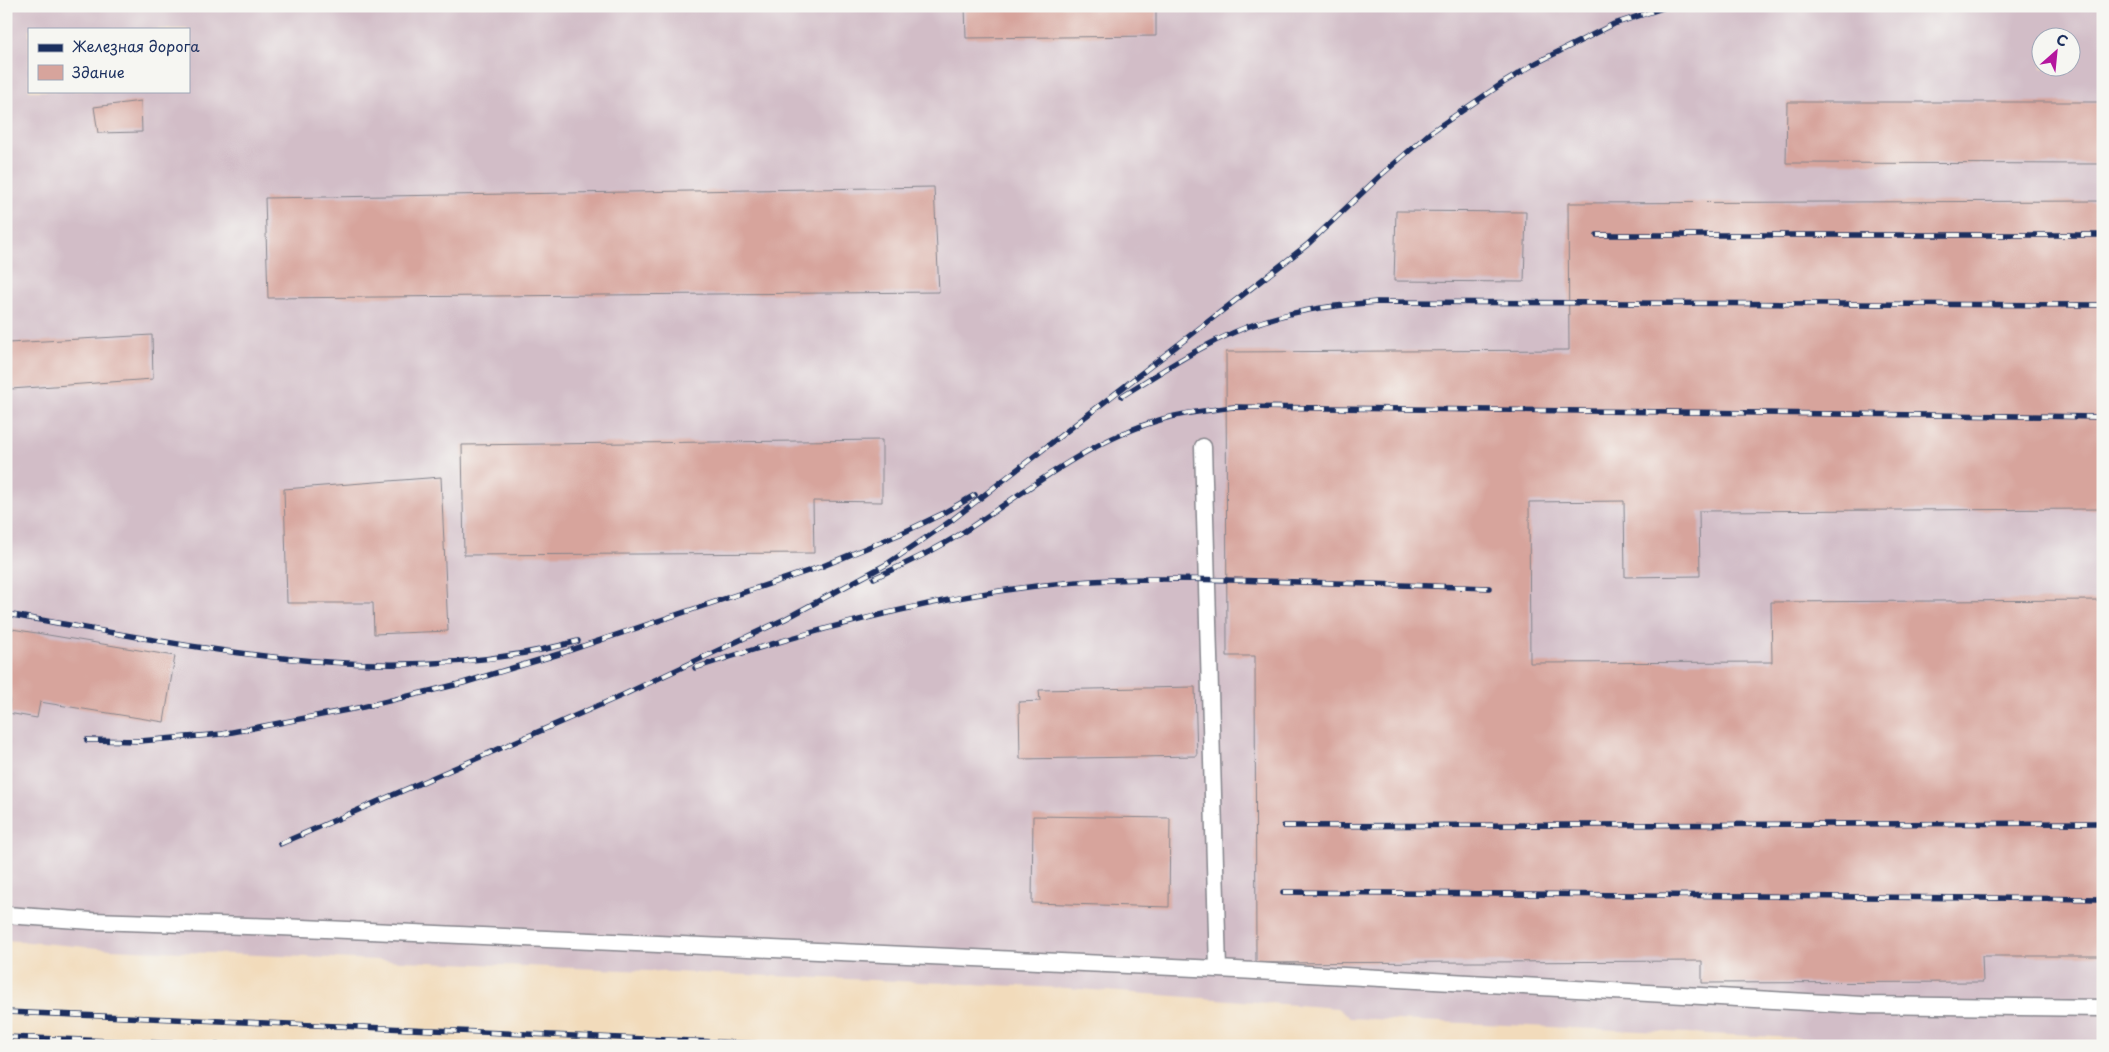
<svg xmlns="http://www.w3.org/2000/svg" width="2109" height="1052" viewBox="0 0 2109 1052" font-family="'Playpen Sans',sans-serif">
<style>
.industrial{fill:#d2bdc7;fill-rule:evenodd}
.building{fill:#d7a49c}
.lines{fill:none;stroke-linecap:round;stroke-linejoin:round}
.service-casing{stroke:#86858c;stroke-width:19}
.service{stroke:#fff;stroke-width:16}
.rail-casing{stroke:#1b2f5e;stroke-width:5.5}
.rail{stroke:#f6f6f2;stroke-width:4;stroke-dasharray:11;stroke-linecap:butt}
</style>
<rect width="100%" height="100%" fill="#f6f6f2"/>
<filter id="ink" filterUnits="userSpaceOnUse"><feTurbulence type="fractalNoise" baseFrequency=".02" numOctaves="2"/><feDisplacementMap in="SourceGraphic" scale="10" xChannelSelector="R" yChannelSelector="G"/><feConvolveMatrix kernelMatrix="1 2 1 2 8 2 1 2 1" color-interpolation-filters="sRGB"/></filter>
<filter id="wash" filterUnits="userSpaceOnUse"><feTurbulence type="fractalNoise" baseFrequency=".0096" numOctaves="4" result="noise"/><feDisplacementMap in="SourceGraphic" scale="20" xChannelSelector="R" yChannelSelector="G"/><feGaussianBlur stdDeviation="1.12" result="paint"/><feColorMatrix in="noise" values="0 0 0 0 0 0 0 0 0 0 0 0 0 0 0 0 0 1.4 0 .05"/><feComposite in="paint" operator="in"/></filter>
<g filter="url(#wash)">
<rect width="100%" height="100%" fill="#f2dbbb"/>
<!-- industrial -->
<path class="industrial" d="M6,6H2103V1046L1955,1045L1350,1018L1337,1008L1066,988L110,949L6,940ZM29,29H189V91H29ZM2042,38H2072V68H2042Z"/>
<g id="blocks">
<!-- building -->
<path class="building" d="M965,6H1156V36L966,38Z
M141,101L142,132L98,133L94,107Z
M1787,102H2103V164L1786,163Z
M934,187L939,292L268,298L265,198Z
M2103,201V509L1699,511L1700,576L1625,577L1624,501L1529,502L1530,663L1772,662L1771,602L2103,600V956H1982L1983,982L1702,983V961L1256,963L1255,656H1227L1226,352L1569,350L1568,203Z
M1396,211L1526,212L1524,282L1394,281Z
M152,335L153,379L11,389L8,343Z
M882,440V502L813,501L814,553L464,555L462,445Z
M441,477L448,631L374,634L373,603H287L284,489Z
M6,628L175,656L164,722L40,702L37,718L8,713L10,697H6Z
M1195,687L1197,756L1020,759L1019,702L1040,701L1039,690Z
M1033,816L1170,818L1169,907L1032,903Z"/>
</g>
</g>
<g filter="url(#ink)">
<use href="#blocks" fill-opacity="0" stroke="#86858c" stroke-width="1"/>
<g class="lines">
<!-- service casing -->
<g class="service-casing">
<path id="service" d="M1203,447L1218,969
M6,915L92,921L280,927L1218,969L1862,1005L2103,1008"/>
</g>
<!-- service -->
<use href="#service" class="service"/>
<!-- rail casing -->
<g class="rail-casing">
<path id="rail" d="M1597,235H2103
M1122,396C1167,368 1213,337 1264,321C1301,309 1338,305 1377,302L2103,305
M874,578C905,564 936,550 965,531C1028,490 1089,440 1163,419C1186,412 1210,410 1234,407L2103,417
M6,614C195,646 388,693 578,641
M695,668C811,630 942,594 1065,583C1130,577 1197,579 1263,581C1338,583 1414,585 1489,588
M87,740L140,741L222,734L363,707L463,683L559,654L823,566L900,534L942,514L975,495
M1284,826L2103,823
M280,844L623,695L785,619L887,564L952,520L1307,245L1381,175L1431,132L1503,83L1536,63L1614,24L1669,6
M1283,892L2103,899
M6,1012L811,1046
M6,1037L242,1046"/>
</g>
<!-- rail -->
<use href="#rail" class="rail"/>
</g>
</g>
<!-- margin -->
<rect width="2109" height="1052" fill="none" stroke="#f6f6f2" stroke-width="25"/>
<!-- legend -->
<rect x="28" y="28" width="162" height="65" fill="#f6f6f2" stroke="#9ea6b7"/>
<rect x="38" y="44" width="25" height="8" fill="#1b2f5e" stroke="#9ea6b7"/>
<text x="72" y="52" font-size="15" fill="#1b2f5e">Железная дорога</text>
<rect x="38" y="65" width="25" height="15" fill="#d7a49c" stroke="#9ea6b7"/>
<text x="72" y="78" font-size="15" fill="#1b2f5e">Здание</text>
<!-- north arrow -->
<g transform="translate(2056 52) rotate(27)"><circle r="24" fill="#f6f6f2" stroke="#9ea6b7"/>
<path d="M0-4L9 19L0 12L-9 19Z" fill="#b5179e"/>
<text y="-8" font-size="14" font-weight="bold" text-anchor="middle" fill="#1b2f5e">С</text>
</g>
</svg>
